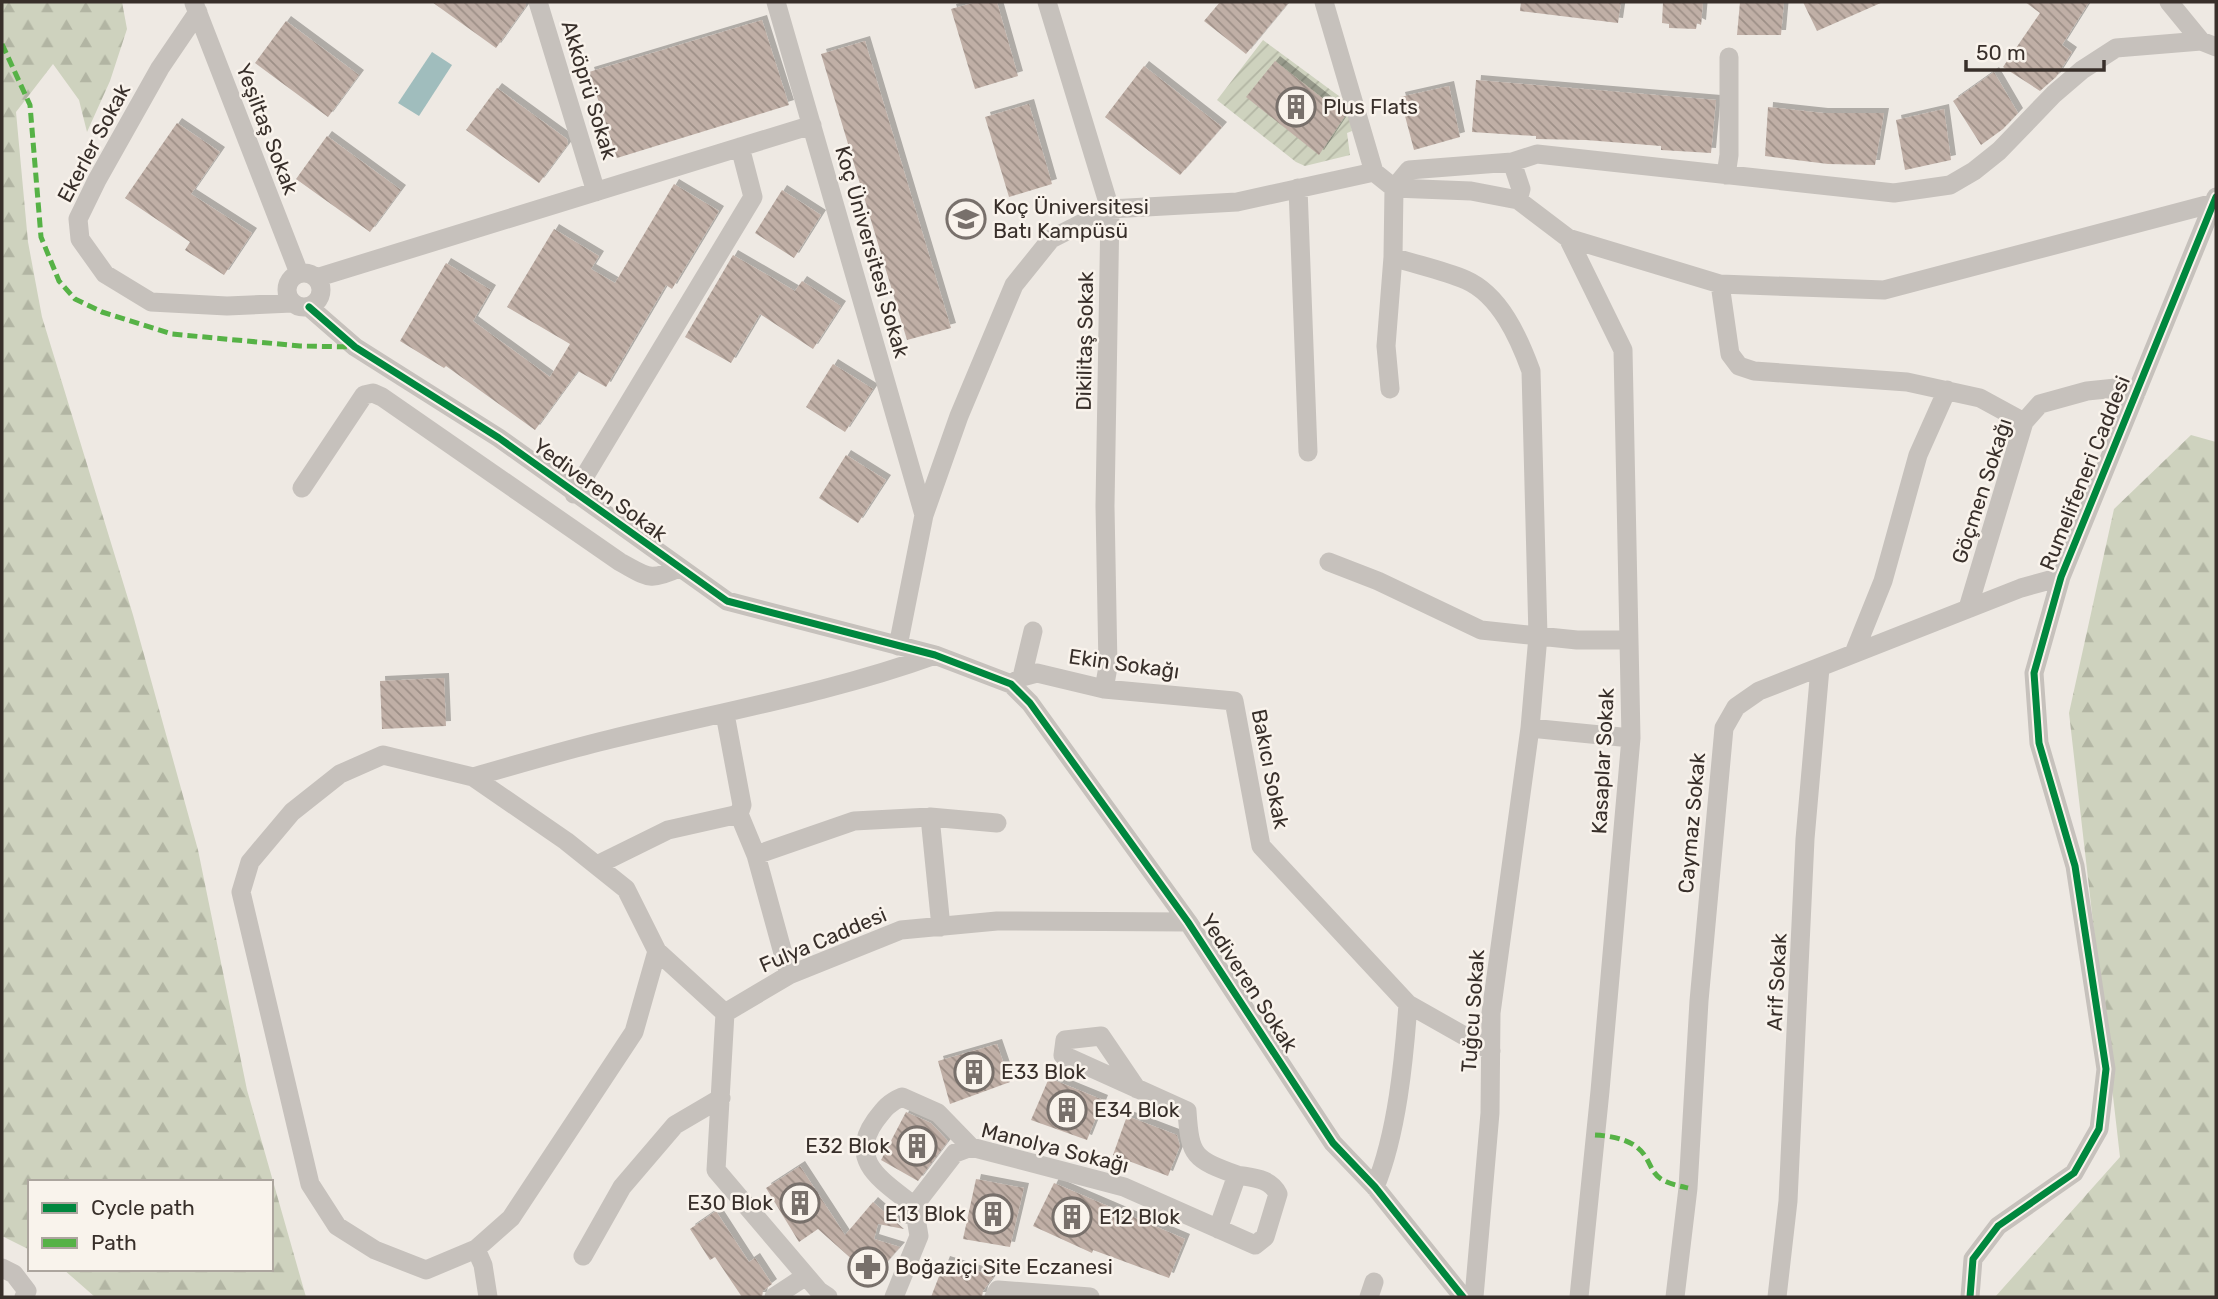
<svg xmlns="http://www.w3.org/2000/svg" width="2218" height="1299" viewBox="0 0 2218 1299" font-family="Rubik,sans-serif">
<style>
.forest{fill:url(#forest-firs)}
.garden{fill:url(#garden-furrows)}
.water{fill:#a0bdbd}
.building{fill:url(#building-back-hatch);filter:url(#shadow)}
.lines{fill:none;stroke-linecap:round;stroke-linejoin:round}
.minor{stroke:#c6c1bc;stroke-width:19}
.quiet{stroke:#56b246;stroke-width:5;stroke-dasharray:10 5;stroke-linecap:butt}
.cycleway-casing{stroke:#f9f3ec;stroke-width:11}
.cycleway{stroke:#00873e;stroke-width:7}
.labels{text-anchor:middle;stroke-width:5;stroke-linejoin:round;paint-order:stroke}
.street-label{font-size:21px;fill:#382f2a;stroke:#f9f3ec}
.poi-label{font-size:21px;fill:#382f2a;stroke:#f9f3ec;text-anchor:start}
</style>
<defs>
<pattern id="forest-firs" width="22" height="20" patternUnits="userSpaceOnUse" patternTransform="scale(1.75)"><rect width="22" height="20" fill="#ced2be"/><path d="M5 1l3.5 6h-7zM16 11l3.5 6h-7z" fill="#b2b5a3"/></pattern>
<pattern id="garden-furrows" width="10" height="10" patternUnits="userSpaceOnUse" patternTransform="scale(1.75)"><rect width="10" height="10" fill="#ced2be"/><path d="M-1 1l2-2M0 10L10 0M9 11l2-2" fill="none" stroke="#b2b5a3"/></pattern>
<pattern id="building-back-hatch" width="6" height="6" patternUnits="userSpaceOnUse" patternTransform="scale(1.75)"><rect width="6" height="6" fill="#c0afa6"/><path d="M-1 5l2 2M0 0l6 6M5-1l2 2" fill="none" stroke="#9d8f87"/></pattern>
<filter id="shadow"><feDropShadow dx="5" dy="-5" stdDeviation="0" flood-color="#0004"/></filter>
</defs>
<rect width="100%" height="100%" fill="#eee9e3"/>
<!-- forest -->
<path class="forest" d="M2,2H122L127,29L110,81L87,132L79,100L53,64L16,112L28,242L42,317L133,615L198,850L247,1090L306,1297H95L63,1269H271V1182H30V1250L2,1236Z
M2191,435L2216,442V1297H1995L2120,1157L2069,713L2114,509Z"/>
<!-- garden -->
<path class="garden" d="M1263,40L1347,102L1352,131L1347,133L1350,155L1305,166L1296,162L1217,100Z"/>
<!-- water -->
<path class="water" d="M432,52L452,65L419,116L398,103Z"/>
<!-- building -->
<path class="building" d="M432,2H526V6L496,48Z
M976,2H997L1018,76L975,89L951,9Z
M1220,2H1289L1246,54L1204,21Z
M1521,2H1621L1618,23L1520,11Z
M1663,2H1703L1701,25L1697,23L1696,29L1669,28V24L1662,23Z
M1740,2H1784L1781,35H1737Z
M1803,2H1883L1817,31Z
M2025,2H2089L2062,45L2072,52L2056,77L2040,91L2003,67L2040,13Z
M762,20L789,105L617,158L589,72Z
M286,21L359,75L328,117L255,63Z
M865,41L951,328L907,340L821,54Z
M1275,61L1345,116L1319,155L1246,97Z
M1144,66L1222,127L1180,175L1105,117Z
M1994,72L2018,113L2003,129L1981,145L1953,101Z
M1476,80L1716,100L1711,153L1661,150V146L1586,140L1536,139V136L1472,132Z
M1449,86L1460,137L1414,150L1400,97Z
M497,88L567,139L568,144L539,183L466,130Z
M1029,104L1052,184L1009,197L985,117Z
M1768,107L1823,113H1884L1875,165L1828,164L1765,156Z
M1944,109L1951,160L1905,170L1896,120Z
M177,123L220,152L191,194L252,233L224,275L185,250L190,242L125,198Z
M327,136L401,190L370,232L296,179Z
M674,184L719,211L672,289L666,285L606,387L578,371L535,430L446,366L444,368L400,341L446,263L491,290L473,321L550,377L570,344L507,307L554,229L599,256L591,269L615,283Z
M782,190L821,215L794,258L755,233Z
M733,255L795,291L802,281L841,306L813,349L760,314L731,363L685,337Z
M833,364L873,389L845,432L806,407Z
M846,455L886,480L858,523L819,498Z
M444,678L446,726L382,729L380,681Z
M997,1044L1010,1082L950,1104L938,1061Z
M1049,1078L1103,1100L1087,1140L1031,1120Z
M906,1112L931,1123L948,1141L918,1181L881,1160Z
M1127,1116L1177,1135L1180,1146L1168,1176L1113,1155Z
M800,1166L845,1235L873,1202L904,1229L878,1224L874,1239L900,1247L873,1278L818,1229L799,1242L766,1188Z
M976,1179L1024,1188L1010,1247L963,1239Z
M1054,1183L1185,1239L1169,1278L1093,1250L1092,1253L1033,1226Z
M716,1211L749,1262L755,1258L772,1284L763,1291L762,1297H742L715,1257L710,1260L690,1229Z
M945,1261L994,1276L983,1291L982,1297H931Z"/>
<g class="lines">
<!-- minor -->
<path class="minor" d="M538,2L596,192
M776,2L924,515
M1047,2L1110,209L1105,506L1108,667L1104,689
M1324,2L1374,172
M2169,2L2201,41
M194,3L299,273
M198,12L160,68L97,180L78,219L80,239L105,274L151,302L227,306L292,303
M1512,162L1521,189L1518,200
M1726,175L1729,155V57
M1298,188L1308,452
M1394,188L1409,170L1512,162L1537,154L1894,193L1950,185L1974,171L1999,151L2054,94L2082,70L2116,48L2201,41L2216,47
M1394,188L1471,191L1518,200L1568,238L1720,284L1884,290L2214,203
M1568,238L1623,350L1631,738L1600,1091L1579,1297
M1393,257C1417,265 1443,270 1466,280C1500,295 1519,338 1531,371L1538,636L1530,728L1491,1013L1490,1113L1474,1297
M287 290a17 17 0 1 1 34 0a17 17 0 1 1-34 0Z
M316,278L812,125
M1720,284L1730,354L1739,366L1754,371L1907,382L1980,398L2024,422
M309,307L355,347L499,438L727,601L935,655L1011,684L1030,703L1188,922L1333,1143L1375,1187L1463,1297
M302,488L364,395L373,393L382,397L620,562C648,577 649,582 679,568
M574,494L753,197L740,147
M1329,562L1378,581L1481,630L1577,640H1629
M1968,608L2024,422L2040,404L2087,391L2116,388L2137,391
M898,646L924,515L959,416L1014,285L1051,239L1110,209L1237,202L1374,172L1394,188L1393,257L1386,346L1390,389
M1854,653L1883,581L1918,455L1947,390
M1022,677L1033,631
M1011,684L1022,677L1037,673L1104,689L1234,701L1261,846L1408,1004L1491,1051
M1530,728L1631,738
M473,777L383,755L340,774L292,812L250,862L241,892L310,1184L337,1226L375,1250L426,1270L476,1249L511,1218L634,1032L657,951
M739,814L756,855L854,821L930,817L997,823
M930,817L941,927
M756,855L789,975
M597,865L668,830L739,814L742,805L725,714
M725,1013L657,951L626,889L566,841L473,777C519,764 565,750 611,739C720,712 830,693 935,655
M1137,1089L1101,1036L1065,1040L1063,1055L1187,1111C1190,1157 1194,1159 1237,1175L1218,1229
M1375,1187C1397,1134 1404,1060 1408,1004
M914,1206C885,1182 846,1162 875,1121C884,1109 888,1103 902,1097L938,1113L971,1147
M476,1249L483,1265L488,1297
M583,1256L622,1187L675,1125L721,1098
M2,1268L14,1274L27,1291L24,1297
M774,1297L806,1276
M828,1297L819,1291L716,1170L725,1013L789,975L901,930L997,921L1188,922
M894,1297L919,1236L914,1206L955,1153L971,1147L1124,1187L1255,1245L1265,1237L1278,1194C1270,1178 1253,1178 1237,1175
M994,1297L998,1290L1090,1297
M1369,1297L1374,1282
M1675,1297L1688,1188L1699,1001L1724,728L1736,707L1759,691L2021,588L2061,577
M1777,1297L1788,1201L1805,839L1820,668
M1970,1297L1973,1259L1998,1226L2074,1173L2099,1129L2106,1069L2075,866L2039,743L2034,673L2061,577L2216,197"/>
<!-- quiet -->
<path class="quiet" d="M2,44L30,105L41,237L59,281L75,299L102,312L172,334L300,346L355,347
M1595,1135C1613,1136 1635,1140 1645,1156C1651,1165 1652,1173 1661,1179C1669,1184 1679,1186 1688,1188"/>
<!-- cycleway casing -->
<g class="cycleway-casing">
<path id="cycleway" d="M309,307L355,347L499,438L727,601L935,655L1011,684L1030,703L1188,922L1333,1143L1375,1187L1463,1297
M1970,1297L1973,1259L1998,1226L2074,1173L2099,1129L2106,1069L2075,866L2039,743L2034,673L2061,577L2216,197"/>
</g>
<!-- cycleway -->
<use href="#cycleway" class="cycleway"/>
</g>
<!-- icons -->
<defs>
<g id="building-ring" transform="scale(2.0125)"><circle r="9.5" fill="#f9f3ec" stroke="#78706b" stroke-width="1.5"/><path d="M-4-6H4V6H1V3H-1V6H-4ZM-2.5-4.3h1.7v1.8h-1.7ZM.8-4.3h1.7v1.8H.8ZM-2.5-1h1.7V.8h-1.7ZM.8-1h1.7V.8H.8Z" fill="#78706b"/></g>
<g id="university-ring" transform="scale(2.0125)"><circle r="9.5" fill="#f9f3ec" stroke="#78706b" stroke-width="1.5"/><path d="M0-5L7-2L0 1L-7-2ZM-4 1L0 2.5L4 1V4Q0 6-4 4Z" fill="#78706b"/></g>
<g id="pharmacy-ring" transform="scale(2.0125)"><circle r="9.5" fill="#f9f3ec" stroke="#78706b" stroke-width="1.5"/><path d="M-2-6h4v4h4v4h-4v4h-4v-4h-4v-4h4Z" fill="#78706b"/></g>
</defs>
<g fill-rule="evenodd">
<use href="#building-ring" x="1296" y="107"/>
<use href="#university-ring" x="966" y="219"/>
<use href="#building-ring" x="974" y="1072"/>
<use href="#building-ring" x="1067" y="1110"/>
<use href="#building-ring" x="917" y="1146"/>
<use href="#building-ring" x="800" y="1203"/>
<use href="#building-ring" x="993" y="1214"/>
<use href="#building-ring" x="1072" y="1217"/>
<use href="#pharmacy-ring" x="868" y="1267"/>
</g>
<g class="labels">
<!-- street labels -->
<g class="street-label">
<text transform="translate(589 90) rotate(73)" y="7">Akköprü Sokak</text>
<text transform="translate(267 129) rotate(69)" y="7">Yeşiltaş Sokak</text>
<text transform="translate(94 143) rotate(-62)" y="7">Ekerler Sokak</text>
<text transform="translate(872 252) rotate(74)" y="7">Koç Üniversitesi Sokak</text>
<text transform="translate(1085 341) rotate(-89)" y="7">Dikilitaş Sokak</text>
<text transform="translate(2085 473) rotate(-68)" y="7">Rumelifeneri Caddesi</text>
<text transform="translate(600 490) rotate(36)" y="7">Yediveren Sokak</text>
<text transform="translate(1982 491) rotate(-72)" y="7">Göçmen Sokağı</text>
<text transform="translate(1124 664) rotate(8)" y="7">Ekin Sokağı</text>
<text transform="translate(1603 761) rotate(-87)" y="7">Kasaplar Sokak</text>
<text transform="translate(1270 769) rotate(79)" y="7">Bakıcı Sokak</text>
<text transform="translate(1692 823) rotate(-85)" y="7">Caymaz Sokak</text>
<text transform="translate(823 940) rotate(-23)" y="7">Fulya Caddesi</text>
<text transform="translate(1777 982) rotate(-87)" y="7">Arif Sokak</text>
<text transform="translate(1249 983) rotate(57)" y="7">Yediveren Sokak</text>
<text transform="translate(1473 1011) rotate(-86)" y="7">Tuğcu Sokak</text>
<text transform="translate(1055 1148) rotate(14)" y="7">Manolya Sokağı</text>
</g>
<!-- poi labels -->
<g class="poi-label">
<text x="1323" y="114">Plus Flats</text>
<text x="993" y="214">Koç Üniversitesi<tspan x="993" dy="24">Batı Kampüsü</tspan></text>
<text x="1001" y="1079">E33 Blok</text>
<text x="1094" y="1117">E34 Blok</text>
<text x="890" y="1153" text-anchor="end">E32 Blok</text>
<text x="773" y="1210" text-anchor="end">E30 Blok</text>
<text x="966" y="1221" text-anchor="end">E13 Blok</text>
<text x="1099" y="1224">E12 Blok</text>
<text x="895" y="1274">Boğaziçi Site Eczanesi</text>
</g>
</g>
<!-- border -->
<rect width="2218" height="1299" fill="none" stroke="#382f2a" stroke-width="7"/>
<!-- legend -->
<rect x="28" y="1180" width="245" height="91" fill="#f9f3ec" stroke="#aca59e" stroke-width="2"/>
<rect x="42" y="1203" width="35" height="10" fill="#00873e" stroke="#aca59e" stroke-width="2"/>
<text x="91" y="1215" font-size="21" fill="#382f2a">Cycle path</text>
<rect x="42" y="1238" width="35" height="10" fill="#56b246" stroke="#aca59e" stroke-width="2"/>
<text x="91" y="1250" font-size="21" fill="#382f2a">Path</text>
<!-- scale -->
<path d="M1966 60v10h138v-10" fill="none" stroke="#382f2a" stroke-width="3.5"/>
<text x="1976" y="60" font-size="21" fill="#382f2a" stroke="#f9f3ec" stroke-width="5" paint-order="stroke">50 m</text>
</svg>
